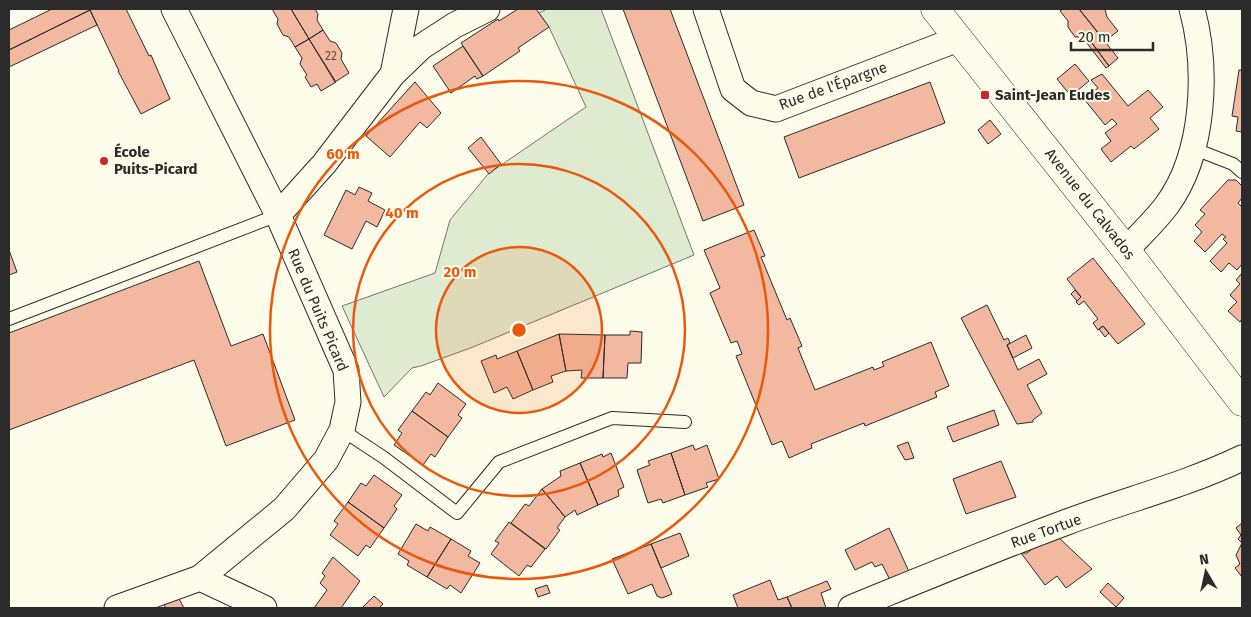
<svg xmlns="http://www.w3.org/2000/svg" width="1251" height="617" viewBox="0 0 1251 617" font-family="'Fira Sans',sans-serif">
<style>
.green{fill:#deebd1;stroke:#74746e}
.building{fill:#f2b8a0;stroke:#2b2b2b}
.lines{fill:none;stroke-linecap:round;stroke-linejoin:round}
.lane-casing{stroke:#2b2b2b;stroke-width:14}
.street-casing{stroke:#2b2b2b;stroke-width:27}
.secondary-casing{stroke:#2b2b2b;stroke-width:29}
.lane{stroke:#fdfbea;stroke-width:12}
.street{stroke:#fdfbea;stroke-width:25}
.secondary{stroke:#fdfbea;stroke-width:28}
.ring{fill:none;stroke:#e8590c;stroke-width:2.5}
.poi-dot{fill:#c62828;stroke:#fdfbea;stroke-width:2}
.labels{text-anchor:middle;stroke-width:4;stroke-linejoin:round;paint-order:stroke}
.number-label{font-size:12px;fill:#5d4e48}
.street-label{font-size:15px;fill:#2b2b2b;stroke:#fdfbea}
.poi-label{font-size:15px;font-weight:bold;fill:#2b2b2b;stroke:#fdfbea;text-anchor:start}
.centre{fill:#e8590c;stroke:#fdfbea;stroke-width:2.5}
.ring-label{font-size:15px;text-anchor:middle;font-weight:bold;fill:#e8590c;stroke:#fdfbea;stroke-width:4;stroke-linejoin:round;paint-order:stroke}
</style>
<rect width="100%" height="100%" fill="#fdfbea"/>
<!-- green -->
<path class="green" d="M547,9H601L694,255L473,347L421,366L412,368L384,397L342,306L435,273L450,220L488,174L586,107L549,27L539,13Z"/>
<!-- building -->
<path class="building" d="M52,9H126L149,56L151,55L170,99L141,114L118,71H119L90,10L9,50V30Z
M272,9H291L309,39L295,47L289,37L283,35L277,24L278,19Z
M291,9H315L318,14L317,20L323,30L309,39Z
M518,9H536L549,27L518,48L520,51L483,76L461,43L498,19L499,21Z
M623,9H670L744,205L703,221Z
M1063,9H1079L1118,58L1109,66L1089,39L1085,42L1081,37H1075L1068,27V21L1060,11Z
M1079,9H1105L1107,17L1118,31L1105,41Z
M90,10L97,25L9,67V50Z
M323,30L330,41L336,43L342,53L341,59L349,73L335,82L309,39Z
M309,39L336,82L321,91L317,84L311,87L305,77L307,75L300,64L302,58L295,47Z
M1089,39L1109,66L1106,68L1086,42Z
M463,46L483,76L477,79L475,76L451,93L433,66Z
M1075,64L1089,81L1071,96L1057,79Z
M1239,70H1242V132L1236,131L1238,117L1232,116Z
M1102,74L1128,106L1148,90L1163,107L1150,118L1159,129L1134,149L1131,146L1111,162L1101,149L1111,141L1105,133L1117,124L1112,119L1105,125L1084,99L1098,88L1091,80Z
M415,82L441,113L427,128L420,122L390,157L366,136Z
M930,82L945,123L799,178L784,137Z
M990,120L1001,134L988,144L978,130Z
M481,137L501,164L489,174L468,148Z
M1228,180H1236L1242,186V198L1238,203L1242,207V264L1237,270L1229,263L1221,272L1210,261L1227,243L1223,239L1226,237L1222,234L1205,252L1194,241L1202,232L1195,225L1205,214L1200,210Z
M359,187L372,193L368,201L385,210L377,227L366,221L352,249L324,235L346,190L355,195Z
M754,230L765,256L761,257L787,320L790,318L802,346L798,348L815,390L873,367L874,370L884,366L882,362L931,342L949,386L935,392L937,397L865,426L864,423L811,444L812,448L789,458L782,441L772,445L736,356L742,354L737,341L731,343L710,293L720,288L704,250Z
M9,250L17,272L9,275Z
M1093,258L1145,324L1118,344L1103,326L1098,330L1093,323L1098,319L1084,301L1079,305L1076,302L1081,297L1067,279Z
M199,261L231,346L263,334L295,420L226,446L194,360L9,430V333Z
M1242,273V319L1240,322L1228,311L1237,302L1230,295L1240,284L1236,280Z
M1075,290L1081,297L1077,301L1071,294Z
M987,305L1004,340L1008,338L1010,343L1007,345L1018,370L1039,359L1047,374L1027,385L1042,413L1033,420V422L1017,424L961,318Z
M1103,326L1109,333L1105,337L1099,329Z
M630,331L642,332L641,363H628L627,378H603L605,335H630Z
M559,334L605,335L603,378H581L582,370L566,371Z
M559,334L566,371L551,376L553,382L533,390L517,351Z
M1026,335L1032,348L1013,358L1007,345Z
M517,351L533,390L513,399L507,387L494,393L481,361L496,355L497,359Z
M438,383L466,404L458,415L462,418L448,437L412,411L426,392L430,395Z
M994,410L999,425L953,442L947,427Z
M412,411L448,437L435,457L431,454L423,465L394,445L402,433L398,430Z
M908,442L914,458L905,460L897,446Z
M693,445L695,450L707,445L719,479L706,483L708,487L685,495L671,453Z
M611,453L624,487L618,490L619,496L598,505L580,463L602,454L603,457Z
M671,453L685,495L663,503L661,499L648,503L637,470L650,465L648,461Z
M1001,461L1016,497L966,514L953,479Z
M580,463L598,505L577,515L575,510L565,517L542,489L561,476L560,471Z
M374,475L402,495L394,506L397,509L384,528L348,502L361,483L366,486Z
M542,489L565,517L557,528L560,530L546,549L511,523L525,504L529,506Z
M348,502L384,528L370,548L366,545L358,556L330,535L338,524L334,521Z
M509,522L545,549L531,567L527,565L519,576L491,554L499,543L495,541Z
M1242,523V577L1235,568L1240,564L1236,555L1242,543L1238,539L1241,535L1236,528Z
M416,524L428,531L430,527L451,539L427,577L407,565L409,561L398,554Z
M889,528L911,576L892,584L882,564L875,567L872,562L855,570L845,550Z
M680,533L689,556L661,568L651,544Z
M1057,536L1092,569L1066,588L1057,576L1045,585L1021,553H1027L1042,541Z
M451,539L471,551L468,556L480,563L461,593L450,585L447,589L427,577Z
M651,544L672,594L662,598L657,596L652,584L628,594L612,559Z
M333,557L360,581L341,608H314L327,590L320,583L325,576L322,573Z
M770,580L778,600L787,597L792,608H738L733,595Z
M827,581L831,589L821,593L826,608H792L787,597Z
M1108,583L1124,598L1116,607L1100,592Z
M547,585L550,593L538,597L535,589Z
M374,596L383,604L379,608H362Z
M178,597L184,608H166L163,603Z"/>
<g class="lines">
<!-- lane casing -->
<g class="lane-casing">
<path id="lane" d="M1192,148L1233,164L1242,172
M9,319L278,215
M342,430L383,457L457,513L499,462L612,418L685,422"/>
</g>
<!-- street casing -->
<g class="street-casing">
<path id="street" d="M174,9L278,215L346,370L348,402L342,430L326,460L284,509L200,578
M706,9L733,89L751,103L776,109L958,39
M393,74L406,9
M278,215L324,164L393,74L421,47L455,25L487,9
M1126,250C1140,235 1155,221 1167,205C1205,153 1208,68 1192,9
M117,608L200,578L264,608
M851,608C922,579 994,549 1067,522C1125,500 1186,485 1242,458"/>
</g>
<!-- secondary casing -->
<g class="secondary-casing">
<path id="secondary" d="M935,9L1126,250L1242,402"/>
</g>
<!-- lane -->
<use href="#lane" class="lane"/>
<!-- street -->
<use href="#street" class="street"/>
<!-- secondary -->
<use href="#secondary" class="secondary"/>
</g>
<!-- distance rings -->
<circle cx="519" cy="330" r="83" fill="#e8590c" fill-opacity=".12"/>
<g class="ring">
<circle cx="519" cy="330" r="83"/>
<circle cx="519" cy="330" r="166"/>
<circle cx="519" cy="330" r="249"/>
</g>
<!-- markers -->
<g class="poi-dot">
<rect x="980" y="90" width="10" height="10" rx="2.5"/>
<circle cx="104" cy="161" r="5"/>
</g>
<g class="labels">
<!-- number labels -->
<g class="number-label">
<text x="331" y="60">22</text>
</g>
<!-- street labels -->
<g class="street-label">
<text transform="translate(833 86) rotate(-20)" y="5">Rue de l'Épargne</text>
<text transform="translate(1090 204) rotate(52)" y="5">Avenue du Calvados</text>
<text transform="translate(318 310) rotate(67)" y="5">Rue du Puits Picard</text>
<text transform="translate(1046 531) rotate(-20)" y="5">Rue Tortue</text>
</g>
<!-- poi labels -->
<g class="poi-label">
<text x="995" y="100">Saint-Jean Eudes</text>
<text x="114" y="157">École<tspan x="114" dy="17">Puits-Picard</tspan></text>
</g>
</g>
<circle cx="519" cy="330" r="8" class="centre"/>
<g class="ring-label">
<text x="343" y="159">60 m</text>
<text x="402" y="218">40 m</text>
<text x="460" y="277">20 m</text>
</g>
<!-- border -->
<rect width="1251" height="617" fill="none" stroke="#2b2b2b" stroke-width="20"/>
<!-- north arrow -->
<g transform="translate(1206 572) rotate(351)" stroke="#fdfbea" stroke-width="4" paint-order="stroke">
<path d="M0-4L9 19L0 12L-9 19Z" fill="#2b2b2b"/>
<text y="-8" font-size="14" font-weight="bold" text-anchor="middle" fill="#2b2b2b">N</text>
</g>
<!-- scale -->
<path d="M1071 42v8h82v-8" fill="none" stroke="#2b2b2b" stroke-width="2.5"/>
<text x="1078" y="42" font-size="15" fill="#2b2b2b" stroke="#fdfbea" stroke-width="4" paint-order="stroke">20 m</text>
</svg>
